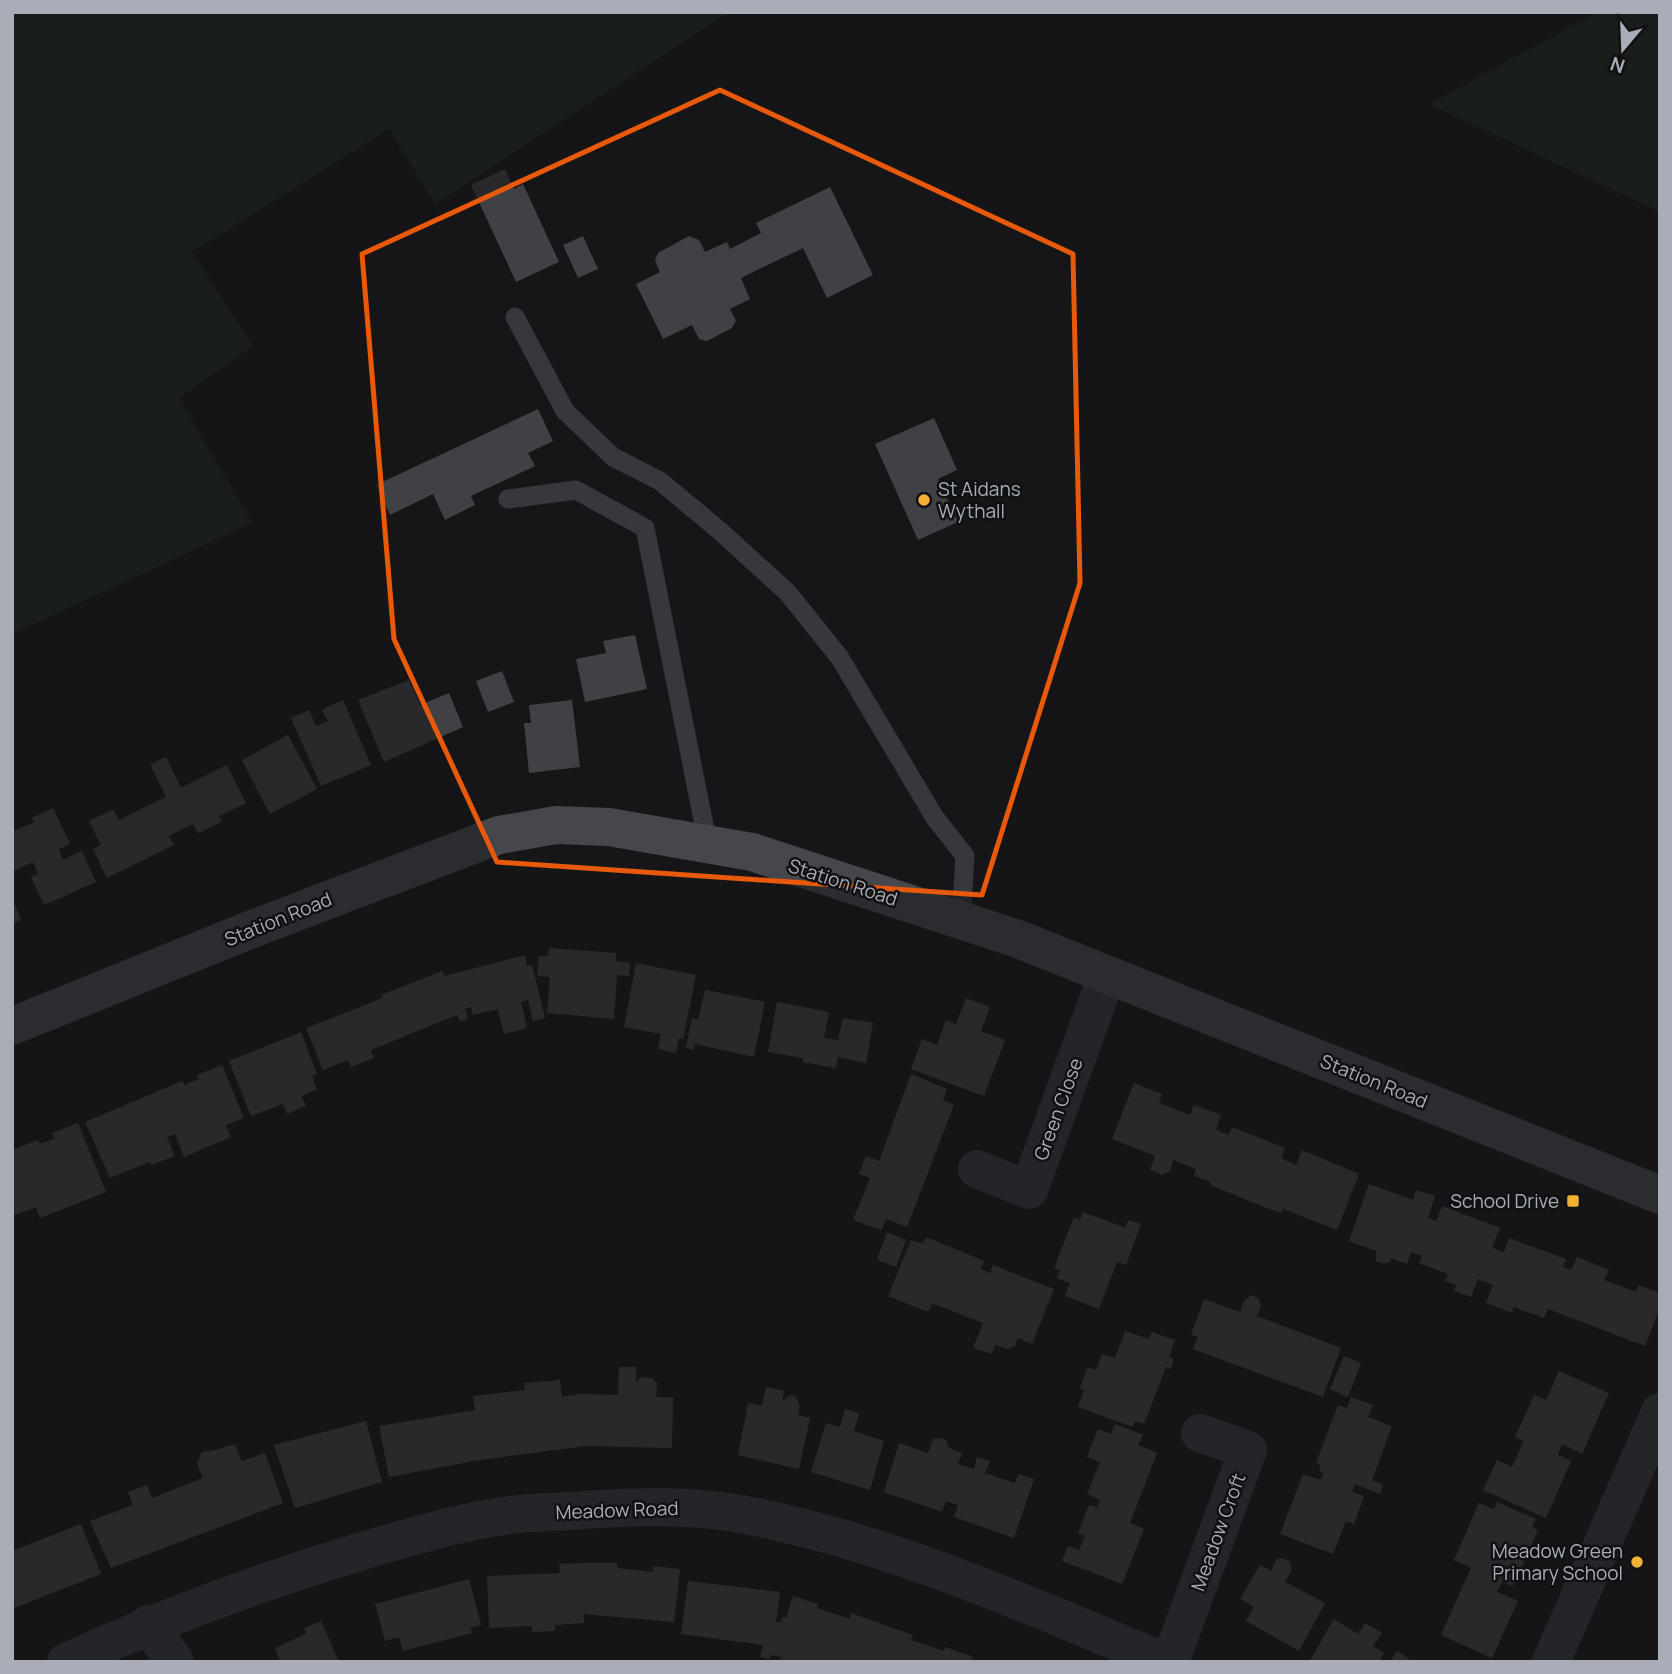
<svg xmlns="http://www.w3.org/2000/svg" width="1672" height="1674" viewBox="0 0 1672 1674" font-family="Manrope,sans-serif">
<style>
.green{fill:#1e261f}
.building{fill:#404145}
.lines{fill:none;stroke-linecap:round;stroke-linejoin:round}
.lane{stroke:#37383d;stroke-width:19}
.street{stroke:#37383d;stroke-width:38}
.secondary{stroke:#45474d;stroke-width:38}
.marked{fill:none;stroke:#e8590c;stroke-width:5;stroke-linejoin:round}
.poi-dot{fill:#f2b134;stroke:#111113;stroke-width:2.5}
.labels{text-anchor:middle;stroke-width:5;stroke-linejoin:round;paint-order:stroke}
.poi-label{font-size:19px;fill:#a8adb8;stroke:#111113;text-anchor:end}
.street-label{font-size:19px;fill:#a8adb8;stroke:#111113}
</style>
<rect width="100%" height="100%" fill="#161618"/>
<!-- green -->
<path class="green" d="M12,12H729L435,204L389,129L192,252L253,346L179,398L252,523L12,634Z
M1598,12H1660V212L1429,104Z"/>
<!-- building -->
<path class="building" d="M505,169L514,189L523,184L559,262L516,282L471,185Z
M830,187L873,275L827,298L803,248L741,278L750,299L730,309L736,321L732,328L707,341L699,339L692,325L663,339L636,284L660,272L655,261L658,253L689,236L699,240L705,252L727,242L730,249L761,233L756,223Z
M583,236L598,269L578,278L563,245Z
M538,409L553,441L528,453L535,466L471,496L475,505L445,520L433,494L390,515L376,485Z
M934,418L957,470L938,479L958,522L918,540L875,444Z
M635,635L647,689L585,702L576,659L606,653L603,641Z
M502,671L514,702L488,712L476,681Z
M409,680L420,705L449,693L463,727L384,762L358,700Z
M343,700L371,765L321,786L291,718L309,710L316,726L328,721L322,710Z
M572,700L580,767L529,773L524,723H531L529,705Z
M288,735L317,789L270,814L242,760Z
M166,757L181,788L227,765L246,803L219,816L222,822L198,833L193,824L169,836L174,845L107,878L93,849L101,845L89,821L113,809L119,820L166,797L150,764Z
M53,808L70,844L59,849L63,860L82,851L96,882L44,905L31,877L38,874L33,862L12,872V832L34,822L32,818Z
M12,898L21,920L12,924Z
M549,948L616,953V961L630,963L629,976L617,975L614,1019L547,1013L550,977L537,976L539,956H548Z
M525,955L527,966L532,965L545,1018L533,1021L528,1000L521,1002L527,1028L504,1034L498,1009L473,1015L471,1007L465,1009L468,1018L460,1022L457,1015L371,1050L374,1058L351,1067L348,1060L323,1070L306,1028L383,998L381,995L442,971L444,976Z
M636,963L696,975L683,1039L679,1038L676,1053L658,1049L661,1034L624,1027Z
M705,990L765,1002L754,1057L695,1044L694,1050L686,1048L692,1018L698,1020Z
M966,998L990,1007L981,1031L1005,1040L984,1096L911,1069L922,1039L937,1045L946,1020L956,1024Z
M777,1002L829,1012L824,1038L838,1040L843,1018L873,1023L866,1063L838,1057L836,1068L803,1062V1058L768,1052Z
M301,1032L317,1074L312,1076L317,1090L301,1096L306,1106L287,1114L283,1104L251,1116L229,1061Z
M222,1065L244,1118L226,1125L231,1137L184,1157L175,1134L167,1137L175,1156L151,1165L150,1162L110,1178L85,1122L182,1081L184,1085L199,1079L197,1075Z
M911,1074L947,1089L943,1100L954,1105L907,1227L886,1219L881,1230L853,1220L870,1178L859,1174L866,1156L879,1161Z
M1134,1083L1162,1094L1159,1103L1190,1115L1194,1105L1221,1115L1216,1129L1221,1132L1229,1135L1232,1127L1285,1148L1281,1158L1291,1163L1296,1165L1302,1150L1359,1174L1337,1230L1283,1209L1281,1213L1272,1210L1210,1185L1211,1182L1194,1176L1196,1169L1173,1160L1170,1171L1162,1175L1150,1170L1155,1156L1112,1139Z
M78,1123L106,1192L40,1218L36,1207L12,1216V1150L38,1140L40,1144L55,1138L52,1133Z
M1369,1184L1413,1200L1416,1190L1435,1196L1428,1218L1436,1221L1442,1206L1500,1228L1492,1247L1498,1250L1504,1252L1509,1238L1566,1259L1563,1267L1571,1270L1577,1257L1609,1270L1604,1280L1636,1292L1638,1285L1660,1293V1307L1645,1346L1548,1309L1544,1318L1514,1307L1512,1313L1486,1303L1493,1285L1478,1279L1471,1297L1454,1291L1456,1285L1445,1281L1448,1274L1419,1263L1422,1256L1411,1252L1407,1264L1391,1258L1390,1262L1384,1264L1376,1261V1251L1349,1241Z
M1083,1212L1126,1228L1128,1220L1141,1224L1126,1265L1117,1262L1099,1309L1065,1296L1070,1283L1057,1278L1060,1270L1054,1268L1074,1217L1080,1220Z
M887,1232L906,1240L896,1267L877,1260Z
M926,1237L984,1261L981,1269L990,1273L993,1265L1054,1289L1032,1344L1018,1338L1015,1346L1008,1349L995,1345L992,1354L973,1348L983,1323L932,1303L928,1312L888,1296L911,1240L923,1244Z
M1251,1295L1258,1298L1261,1306L1257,1316L1341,1348L1323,1397L1193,1349L1198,1337L1191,1335L1204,1299L1240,1312L1244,1301Z
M1125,1331L1149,1339L1152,1332L1175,1340L1169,1357L1174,1359L1171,1369L1166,1367L1144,1424L1135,1421L1133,1427L1078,1407L1084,1390L1080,1388L1088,1367L1096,1370L1102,1354L1115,1358Z
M1344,1356L1361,1363L1348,1397L1330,1389Z
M619,1367H636V1382L641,1377L652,1378L657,1383L656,1397H673L672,1448L585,1446L480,1460L389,1477L379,1426L475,1410L473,1396L525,1390L524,1383L560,1380L562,1397L579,1394L618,1395Z
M1559,1371L1609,1393L1582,1454L1562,1444L1558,1455L1571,1461L1546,1518L1483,1490L1497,1460L1512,1467L1524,1441L1515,1437L1534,1395L1546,1400Z
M766,1387L784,1391L782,1402L790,1395L796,1397L800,1406L798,1415L810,1418L799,1469L738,1455L748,1403L762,1406Z
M1351,1397L1373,1405L1368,1417L1392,1426L1372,1480L1383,1485L1380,1494L1355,1484L1352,1492L1364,1496L1354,1524L1346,1521L1333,1554L1280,1534L1303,1474L1321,1480L1324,1473L1319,1471L1321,1465L1316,1463L1338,1405L1347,1408Z
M845,1409L859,1413L854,1431L884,1441L870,1490L811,1472L826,1423L840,1427Z
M366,1421L382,1482L295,1508L274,1445Z
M1115,1424L1143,1435L1138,1445L1157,1453L1130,1523L1144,1529L1122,1584L1062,1561L1068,1546L1079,1550L1085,1536L1078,1533L1089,1505L1097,1507L1100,1500L1087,1494L1100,1462L1087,1457L1098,1429L1111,1434Z
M939,1438L946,1440L949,1448L962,1453L958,1464L974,1469L977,1457L990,1461L985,1473L1015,1483L1018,1474L1034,1479L1014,1538L954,1517L958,1505L946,1501L942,1512L884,1492L899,1443L928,1453L933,1439Z
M235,1444L242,1461L265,1453L283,1503L111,1568L90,1521L133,1505L128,1492L147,1485L152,1498L203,1478L197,1463L202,1452L215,1450Z
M1497,1502L1536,1519L1532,1527L1538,1530L1513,1586L1502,1582L1497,1592L1518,1601L1492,1658L1441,1635L1471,1568L1454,1560L1479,1503L1494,1509Z
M81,1524L101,1574L12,1609V1551Z
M1283,1558L1290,1562L1292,1570L1285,1582L1325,1603L1299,1651L1246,1621L1254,1607L1240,1599L1260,1565L1271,1571L1277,1559Z
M581,1563H617V1568L653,1572V1566L680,1569L674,1622L584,1614V1623L555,1625V1631L532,1632V1626L489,1628L487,1576L560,1573L559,1564Z
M469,1579L481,1625L470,1628L472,1633L403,1651L399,1637L385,1641L375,1604Z
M688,1581L780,1592L776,1622H781L782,1617L786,1618L793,1596L818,1604L817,1608L850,1619L851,1613L913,1635L911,1640L944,1651L945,1647L973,1657L972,1662H780L781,1657L771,1655L770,1659L760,1657L763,1645L681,1634Z
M1334,1619L1358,1634L1365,1623L1382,1633L1373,1646L1384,1653L1379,1662H1309Z
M321,1621L339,1662H280L275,1648L306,1634L304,1628Z
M1397,1651L1414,1662H1390Z"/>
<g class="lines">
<!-- lane -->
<path class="lane" d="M515,317L565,411L613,457L660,481L720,531L788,593L840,658L935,818L965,856L961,921
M508,499L576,490L645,528L708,845"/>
<!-- street -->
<path class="street" d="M977,1169L1029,1190L1107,975
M148,1624L175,1662
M66,1662C164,1617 265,1580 369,1549C415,1536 462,1521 510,1515C535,1512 560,1512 585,1510C639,1506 693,1505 746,1515C892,1543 1030,1606 1166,1662
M1170,1662L1248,1450L1200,1433
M1551,1662L1660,1412"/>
<!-- secondary -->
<path class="secondary" d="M12,1026L247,931L499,835L556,825L609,827L752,852L1018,939L1660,1195"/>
</g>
<!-- marked area -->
<path d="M0 0H1672V1674H0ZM720,90L1073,254L1080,583L982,895L497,862L394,639L362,254Z" fill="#161618" fill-opacity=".55" fill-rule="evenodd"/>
<path class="marked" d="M720,90L1073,254L1080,583L982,895L497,862L394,639L362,254Z"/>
<!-- markers -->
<g class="poi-dot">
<circle cx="924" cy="500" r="7"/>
<rect x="1566" y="1194" width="14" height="14" rx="3.5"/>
<circle cx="1637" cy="1562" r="7"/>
</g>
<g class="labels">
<!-- poi labels -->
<g class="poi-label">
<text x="938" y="496" text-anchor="start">St Aidans<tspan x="938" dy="22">Wythall</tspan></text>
<text x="1559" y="1208">School Drive</text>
<text x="1623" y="1558">Meadow Green<tspan x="1623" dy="22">Primary School</tspan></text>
</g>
<!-- street labels -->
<g class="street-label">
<text transform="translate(843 882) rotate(18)" y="7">Station Road</text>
<text transform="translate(278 919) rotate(-22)" y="7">Station Road</text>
<text transform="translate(1374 1081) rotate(22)" y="7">Station Road</text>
<text transform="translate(1058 1109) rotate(-70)" y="7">Green Close</text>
<text transform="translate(617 1510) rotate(-2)" y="7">Meadow Road</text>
<text transform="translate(1218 1532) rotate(-70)" y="7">Meadow Croft</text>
</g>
</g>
<!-- border -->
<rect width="1672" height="1674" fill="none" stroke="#a8adb8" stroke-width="28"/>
<!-- north arrow -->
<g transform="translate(1623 49) rotate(199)" stroke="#111113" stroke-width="5" paint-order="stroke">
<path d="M0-5L12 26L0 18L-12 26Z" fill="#a8adb8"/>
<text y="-10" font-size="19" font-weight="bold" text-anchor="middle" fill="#a8adb8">N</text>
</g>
</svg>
